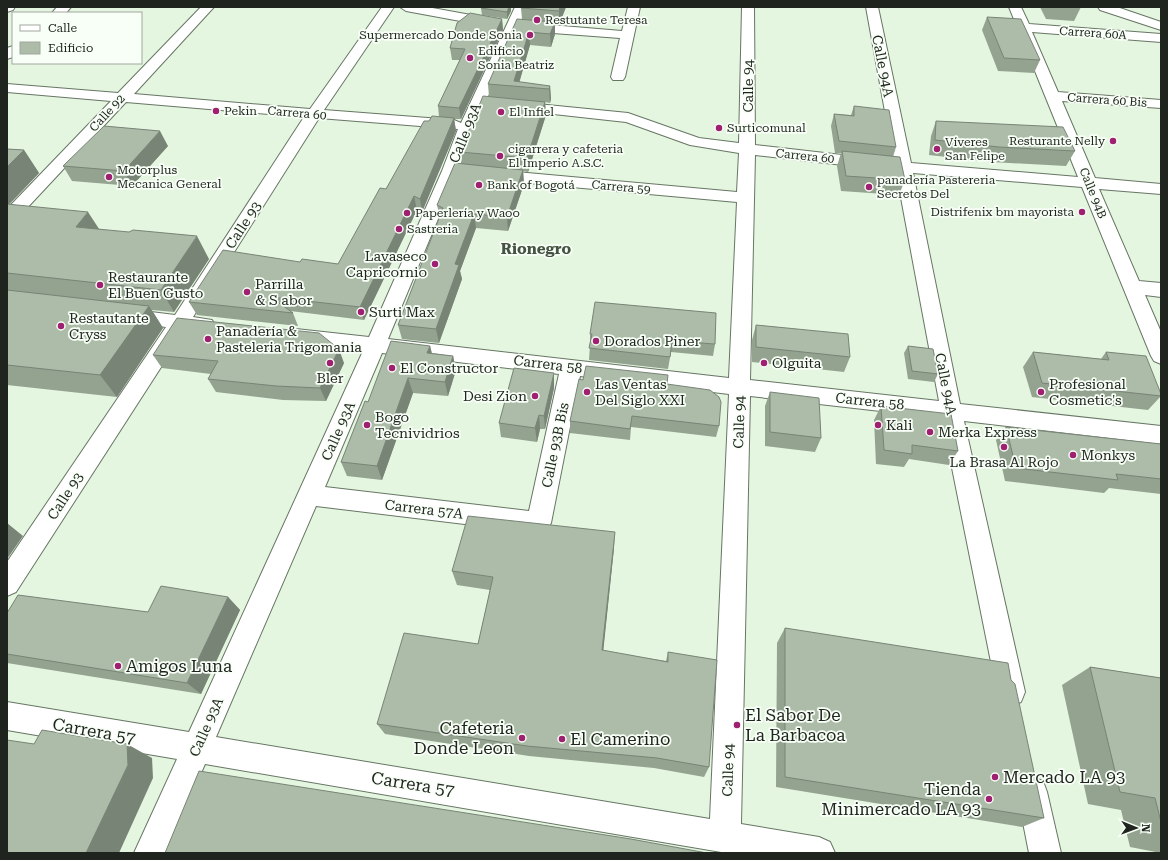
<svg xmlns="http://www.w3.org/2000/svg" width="1168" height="860" viewBox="0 0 1168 860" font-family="'Roboto Serif',serif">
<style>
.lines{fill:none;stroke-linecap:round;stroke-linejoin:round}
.minor-casing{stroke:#677664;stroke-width:2}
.minor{fill:#fff;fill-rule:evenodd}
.wall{fill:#94a290}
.shaded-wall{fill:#788476}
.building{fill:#acbca8;stroke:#788476}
.poi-dot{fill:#9f1f71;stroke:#f8fff6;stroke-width:1.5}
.labels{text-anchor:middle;stroke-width:3.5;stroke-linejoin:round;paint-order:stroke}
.far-poi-label{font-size:12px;fill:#1f251e;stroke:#f8fff6;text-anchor:start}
.far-street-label{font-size:12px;fill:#1f251e;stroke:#f8fff6}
.street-label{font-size:14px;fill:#1f251e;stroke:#f8fff6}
.poi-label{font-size:14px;fill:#1f251e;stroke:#f8fff6;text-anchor:start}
.neighbourhood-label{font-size:15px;font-weight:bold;fill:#455342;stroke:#f8fff6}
.near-poi-label{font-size:17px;fill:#1f251e;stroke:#f8fff6;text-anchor:start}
.near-street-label{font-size:17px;fill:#1f251e;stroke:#f8fff6}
</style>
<rect width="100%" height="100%" fill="#e4f5e0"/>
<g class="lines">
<!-- minor casing -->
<g class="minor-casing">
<path id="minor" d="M7,7H15L13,10L7,12Z
M57,7H71L66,13H52Z
M201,7H214L134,94L310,109L382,7H394L324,110L454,120L461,123L515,7H527L475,126L458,171L388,339L729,378L737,202L495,180L489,178L487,175L489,172L495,170L737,192L739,153L690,145L626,122L517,110L512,109L510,106L512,103L517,102L628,113L699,138L739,143L742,7H754L755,145L894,161L866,7H878L911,163L1078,177L1009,7H1021L1029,24L1161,34V42L1032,32L1058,92L1161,100V108L1062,101L1095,178L1161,184V194L1099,189L1139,281L1161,283V297L1145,295L1161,332V364L1154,361L1151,356L1082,187L913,173L960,404L1161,426V444L964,421L1025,692L1021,702L1011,706L1001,702L997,692L942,418L750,396L741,824L819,837L830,842L835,853H727L205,764L166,853H134L177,759L7,730V702L189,732L363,351L296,343L289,341L286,336L289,331L296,329L369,337L442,171L458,129L319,118L193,317L212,320L215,325L212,330L205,332L185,330L16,592L7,596V562L166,327L120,321L117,316L120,311L127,309L175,315L304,117L126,102L13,223L7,224V209L111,101L7,92V84L118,93ZM755,155L896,171L939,401L750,380ZM382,353L559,374L529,511L325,487ZM580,376L729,394L710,819L216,737L316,506L539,533L547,530L551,523Z
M400,7H427L493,19L500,23L493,27L406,11Z
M628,7H640L625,77L623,80H613L611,77L620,38L526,31L521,30L519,27L521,24L526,23L622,31Z
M1098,7H1117L1161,22V30L1100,10Z
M13,46V57L7,59V48Z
M1032,777L1043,781L1047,792L1061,853H1029L1017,792L1021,781Z"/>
</g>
<!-- minor -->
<use href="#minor" class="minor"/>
</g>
<!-- wall -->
<path class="wall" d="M566,7L559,25L555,24V34L551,47L530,45L519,82L550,86L551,99L550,103L545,102L546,115L528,172L523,171L524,184L508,231L476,228L460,271L462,279L439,343L402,339L398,325L440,218L437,205L462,164L460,152L489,97L488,84L522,19L521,8Z
M1040,7H1081L1074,21L1046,19Z
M481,8L511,11L507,19L482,15Z
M987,17L1040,60L1034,73L998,71L982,30Z
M502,19L503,30L461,119H454L456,131L422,212L417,210L364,320L290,311L293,313L298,326L197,315L189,302L300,262L338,264L429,121L439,117L438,106L460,60H452L450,48Z
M854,106L896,147L893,157L905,180L899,195L841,191L837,166L841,153H835L831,126L834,114L851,115Z
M936,121L1075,151L1066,166L992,162L929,155L931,136Z
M168,146L132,186L72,181L63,166Z
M7,149L24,150L39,173L10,204L99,229L209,259L174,312L152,310L163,328L117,397L7,385Z
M756,325L850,357L844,372L752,362V340Z
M590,334L715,344L713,356L671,352L668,369L589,360L590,345Z
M430,346L432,353L453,356L456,370L448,396L413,393L382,480L347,476L341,462L368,402Z
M908,346L938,374L934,382L908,379L904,353Z
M1033,352L1101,359L1106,352L1161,394V396L1148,410L1032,397L1023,367Z
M153,355L344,363L326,401L283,400L216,392L208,379L211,374L162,368Z
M667,384L719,426L716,437L631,427L630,440L570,433V421Z
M554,388L545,429H540L537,442L501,437L499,423Z
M770,392L821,438L815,452L765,446V406Z
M881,406L958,451L949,465L909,459L904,467L876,464L874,420Z
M1006,427L1161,444V494L1109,488L1104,493L1005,481L996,440Z
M614,548L603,651L666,661L668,652L709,767L704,777L654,768L529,756L385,734L377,724L478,644L490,590L457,585L452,571Z
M228,597L240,610L201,694L7,663V613L148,612Z
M785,628L1044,818L1022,827L776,787L777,643Z
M1090,667L1161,678V853L1130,847L1121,810L1088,804L1062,685Z"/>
<!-- shaded-wall -->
<path class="shaded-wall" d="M509,7H511V11L507,19V12Z
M560,7H566L559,25V11Z
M502,19L503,30L461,119L459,108Z
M555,22V34L551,47L550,34Z
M529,32L530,45L518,87L514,81Z
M550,86L551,99L550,103L549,89Z
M545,102L546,115L528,172L527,158Z
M454,118L456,131L422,212L420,199Z
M160,131L168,146L132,186L124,171Z
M24,150L39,173L9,204L7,206V167Z
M523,170L524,184L508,231L507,217Z
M414,196L417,210L364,320L360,307Z
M88,212L103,235L76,227Z
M474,214L476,228L460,271L462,279L439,343L436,329L455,264Z
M197,236L209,259L174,312L161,290Z
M149,306L163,328L117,397L100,375Z
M430,346L433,360L427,353Z
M339,349L344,363L326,401L320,388Z
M453,356L456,370L448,396L445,382Z
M554,373V388L545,429L544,416Z
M408,378L413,393L382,480L377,466Z
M539,415L540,429L537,442L535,428Z
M7,523L23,536L7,559Z
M615,532L614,548L602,663V650Z
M228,597L240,610L201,694L187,683Z
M127,744L152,758L153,778L119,853H86Z"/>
<!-- building -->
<path class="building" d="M482,7H509L507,12L481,8Z
M522,7H560L559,11L521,8Z
M470,13L502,19L459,108L438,106L465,49L450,48L457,23Z
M987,17L1021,19L1040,60L1004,58Z
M517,19L555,22L550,34L529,32L514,81L550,86L549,89L488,84Z
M483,96L545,102L527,158L460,152Z
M854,106L889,110L896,147L839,141L834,114L854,116Z
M432,116L454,118L420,199L414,196L360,307L271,297L293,313L189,302L223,250L300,262L302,259L338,264L380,188L386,189L424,121H429Z
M936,121L1063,127L1075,151L999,147L935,140Z
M104,126L160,131L124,171L63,166Z
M7,149L24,150L7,167Z
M842,151L900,157L905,180L846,176Z
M455,163L523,170L507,217L474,214L455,264L459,265L436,329L398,325L443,208L437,205Z
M7,204L88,212L76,227L129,232L133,230L197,236L161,290L7,273Z
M7,290L149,306L100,375L7,365Z
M595,302L716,313L715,344L672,341L670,357L589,348L592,334H590Z
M177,318L319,333L339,349L320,388L276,386L208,379L218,361L153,355Z
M756,325L848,334L850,357L756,347Z
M391,341L430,346L427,353L453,356L445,382L408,378L377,466L341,462L365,401L368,402Z
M908,346L933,349L938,374L912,371Z
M1033,352L1109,360L1106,352L1146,356L1161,394V396L1042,383Z
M586,366L668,375L667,384L710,390L719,397L721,402L719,426L632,416L630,429L570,421L579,379L583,380Z
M514,368L554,373L544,416L539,415L535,428L499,423Z
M770,392L819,398L821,438L770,432Z
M881,406L951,414L958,451L912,445V454L884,450Z
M1006,427L1161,444V479L1116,474L1118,480L1016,468Z
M468,516L615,532L602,650L668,662V652L717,660L709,767L657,758L527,746L377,724L404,633L478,644L493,577L452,571Z
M161,586L228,597L187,683L7,654V613L18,595L148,612Z
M785,628L1008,663L1011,680L1015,684L1044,818L785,777Z
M1090,667L1161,678V822L1155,798L1120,792Z
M42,730L127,744L128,765L86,853H7V740L34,744Z
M199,771L631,839L707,853H165Z"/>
<!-- markers -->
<g class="poi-dot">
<circle cx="537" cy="20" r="4"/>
<circle cx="530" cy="35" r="4"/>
<circle cx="470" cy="58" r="4"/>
<circle cx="216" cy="111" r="4"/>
<circle cx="501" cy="112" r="4"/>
<circle cx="719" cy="128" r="4"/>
<circle cx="1113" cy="141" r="4"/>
<circle cx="937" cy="149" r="4"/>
<circle cx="500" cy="156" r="4"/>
<circle cx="109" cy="177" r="4"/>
<circle cx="479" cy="185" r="4"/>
<circle cx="869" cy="187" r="4"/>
<circle cx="1082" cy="212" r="4"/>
<circle cx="407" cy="213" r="4"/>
<circle cx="399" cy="229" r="4"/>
<circle cx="435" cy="264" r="4"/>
<circle cx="100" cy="285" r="4"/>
<circle cx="247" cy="292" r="4"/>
<circle cx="361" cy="312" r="4"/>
<circle cx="61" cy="326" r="4"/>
<circle cx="208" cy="339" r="4"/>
<circle cx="596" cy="341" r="4"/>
<circle cx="330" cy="363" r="4"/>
<circle cx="764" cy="363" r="4"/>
<circle cx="392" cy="368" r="4"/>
<circle cx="587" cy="392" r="4"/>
<circle cx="1041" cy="392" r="4"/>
<circle cx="535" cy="396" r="4"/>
<circle cx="367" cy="425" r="4"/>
<circle cx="878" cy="425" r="4"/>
<circle cx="930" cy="432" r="4"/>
<circle cx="1004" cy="447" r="4"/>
<circle cx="1073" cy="455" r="4"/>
<circle cx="118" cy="666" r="4"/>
<circle cx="737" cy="725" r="4"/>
<circle cx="522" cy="738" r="4"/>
<circle cx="562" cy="739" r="4"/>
<circle cx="995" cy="777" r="4"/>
<circle cx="989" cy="799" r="4"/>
</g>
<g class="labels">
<!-- far-poi labels -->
<g class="far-poi-label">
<text x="545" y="24">Restutante Teresa</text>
<text x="522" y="39" text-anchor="end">Supermercado Donde Sonia</text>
<text x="478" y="55">Edificio<tspan x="478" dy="14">Sonia Beatriz</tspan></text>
<text x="224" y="115">Pekin</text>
<text x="509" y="116">El Infiel</text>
<text x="727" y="132">Surticomunal</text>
<text x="1105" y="145" text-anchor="end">Resturante Nelly</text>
<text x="945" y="146">Víveres<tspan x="945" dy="14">San Felipe</tspan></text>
<text x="508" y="153">cigarrera y cafeteria<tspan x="508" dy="14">El Imperio A.S.C.</tspan></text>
<text x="117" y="174">Motorplus<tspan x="117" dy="14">Mecanica General</tspan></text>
<text x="877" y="184">panadería Pastereria<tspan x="877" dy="14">Secretos Del</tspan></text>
<text x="487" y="189">Bank of Bogotá</text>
<text x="1074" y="216" text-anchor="end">Distrifenix bm mayorista</text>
<text x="415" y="217">Paperlería y Waoo</text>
<text x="407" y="233">Sastreria</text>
</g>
<!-- far-street labels -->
<g class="far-street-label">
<text transform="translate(1093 33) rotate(4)" y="4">Carrera 60A</text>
<text transform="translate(1107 100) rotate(4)" y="4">Carrera 60 Bis</text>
<text transform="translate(107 113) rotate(-47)" y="4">Calle 92</text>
<text transform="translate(297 113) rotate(5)" y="4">Carrera 60</text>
<text transform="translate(805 156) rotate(6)" y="4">Carrera 60</text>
<text transform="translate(621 187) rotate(5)" y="4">Carrera 59</text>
<text transform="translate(1093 193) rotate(68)" y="4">Calle 94B</text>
</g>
<!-- street labels -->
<g class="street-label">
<text transform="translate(883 66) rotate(79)" y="5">Calle 94A</text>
<text transform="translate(748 86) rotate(-90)" y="5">Calle 94</text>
<text transform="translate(465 133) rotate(-68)" y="5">Calle 93A</text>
<text transform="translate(243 225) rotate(-57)" y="5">Calle 93</text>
<text transform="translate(548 364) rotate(7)" y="5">Carrera 58</text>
<text transform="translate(946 384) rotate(79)" y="5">Calle 94A</text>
<text transform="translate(870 401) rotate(6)" y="5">Carrera 58</text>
<text transform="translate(739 422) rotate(-88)" y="5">Calle 94</text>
<text transform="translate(338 431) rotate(-66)" y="5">Calle 93A</text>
<text transform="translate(555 445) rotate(-78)" y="5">Calle 93B Bis</text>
<text transform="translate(65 496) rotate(-57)" y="5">Calle 93</text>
<text transform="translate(424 509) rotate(7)" y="5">Carrera 57A</text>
<text transform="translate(206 727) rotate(-66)" y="5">Calle 93A</text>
<text transform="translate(728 770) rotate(-88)" y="5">Calle 94</text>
</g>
<!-- poi labels -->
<g class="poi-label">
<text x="427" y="261" text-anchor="end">Lavaseco<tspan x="427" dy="16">Capricornio</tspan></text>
<text x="108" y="282">Restaurante<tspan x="108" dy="16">El Buen Gusto</tspan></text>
<text x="255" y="289">Parrilla<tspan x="255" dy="16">&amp; S abor</tspan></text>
<text x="369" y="317">Surti Max</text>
<text x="69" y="323">Restautante<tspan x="69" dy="16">Cryss</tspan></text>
<text x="216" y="336">Panadería &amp;<tspan x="216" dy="16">Pasteleria Trigomania</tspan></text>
<text x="604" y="346">Dorados Piner</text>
<text x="772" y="368">Olguita</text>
<text x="400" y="373">El Constructor</text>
<text x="330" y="383" text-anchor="middle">Bler</text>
<text x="595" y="389">Las Ventas<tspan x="595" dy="16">Del Siglo XXI</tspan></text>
<text x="1049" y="389">Profesional<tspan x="1049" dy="16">Cosmetic's</tspan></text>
<text x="527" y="401" text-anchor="end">Desi Zion</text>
<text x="375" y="422">Bogo<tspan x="375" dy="16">Tecnividrios</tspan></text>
<text x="886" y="430">Kali</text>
<text x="938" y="437">Merka Express</text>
<text x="1081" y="460">Monkys</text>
<text x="1004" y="467" text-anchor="middle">La Brasa Al Rojo</text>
</g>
<!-- neighbourhood labels -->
<g class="neighbourhood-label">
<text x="536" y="254">Rionegro</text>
</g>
<!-- near-poi labels -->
<g class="near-poi-label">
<text x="126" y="672">Amigos Luna</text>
<text x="745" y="721">El Sabor De<tspan x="745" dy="20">La Barbacoa</tspan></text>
<text x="514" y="734" text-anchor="end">Cafeteria<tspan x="514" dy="20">Donde Leon</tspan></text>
<text x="570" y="745">El Camerino</text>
<text x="1003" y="783">Mercado LA 93</text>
<text x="981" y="795" text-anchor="end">Tienda<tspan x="981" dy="20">Minimercado LA 93</tspan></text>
</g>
<!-- near-street labels -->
<g class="near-street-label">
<text transform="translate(94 731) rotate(10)" y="6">Carrera 57</text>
<text transform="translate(413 784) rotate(9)" y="6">Carrera 57</text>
</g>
</g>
<!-- border -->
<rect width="1168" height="860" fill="none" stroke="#1f251e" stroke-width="16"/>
<!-- legend -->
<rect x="12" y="12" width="130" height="52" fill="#f8fff6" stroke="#a1a8a0"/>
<rect x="20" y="25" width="20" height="6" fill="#ffffff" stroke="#a1a8a0"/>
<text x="48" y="32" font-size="12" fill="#1f251e">Calle</text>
<rect x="20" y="42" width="20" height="12" fill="#acbca8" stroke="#a1a8a0"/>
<text x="48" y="52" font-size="12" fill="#1f251e">Edificio</text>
<!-- north arrow -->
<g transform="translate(1136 828) rotate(91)" stroke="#f8fff6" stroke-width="3" paint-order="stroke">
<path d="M0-3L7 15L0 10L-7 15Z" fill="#1f251e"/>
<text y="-6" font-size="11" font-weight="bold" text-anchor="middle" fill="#1f251e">N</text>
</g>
</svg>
